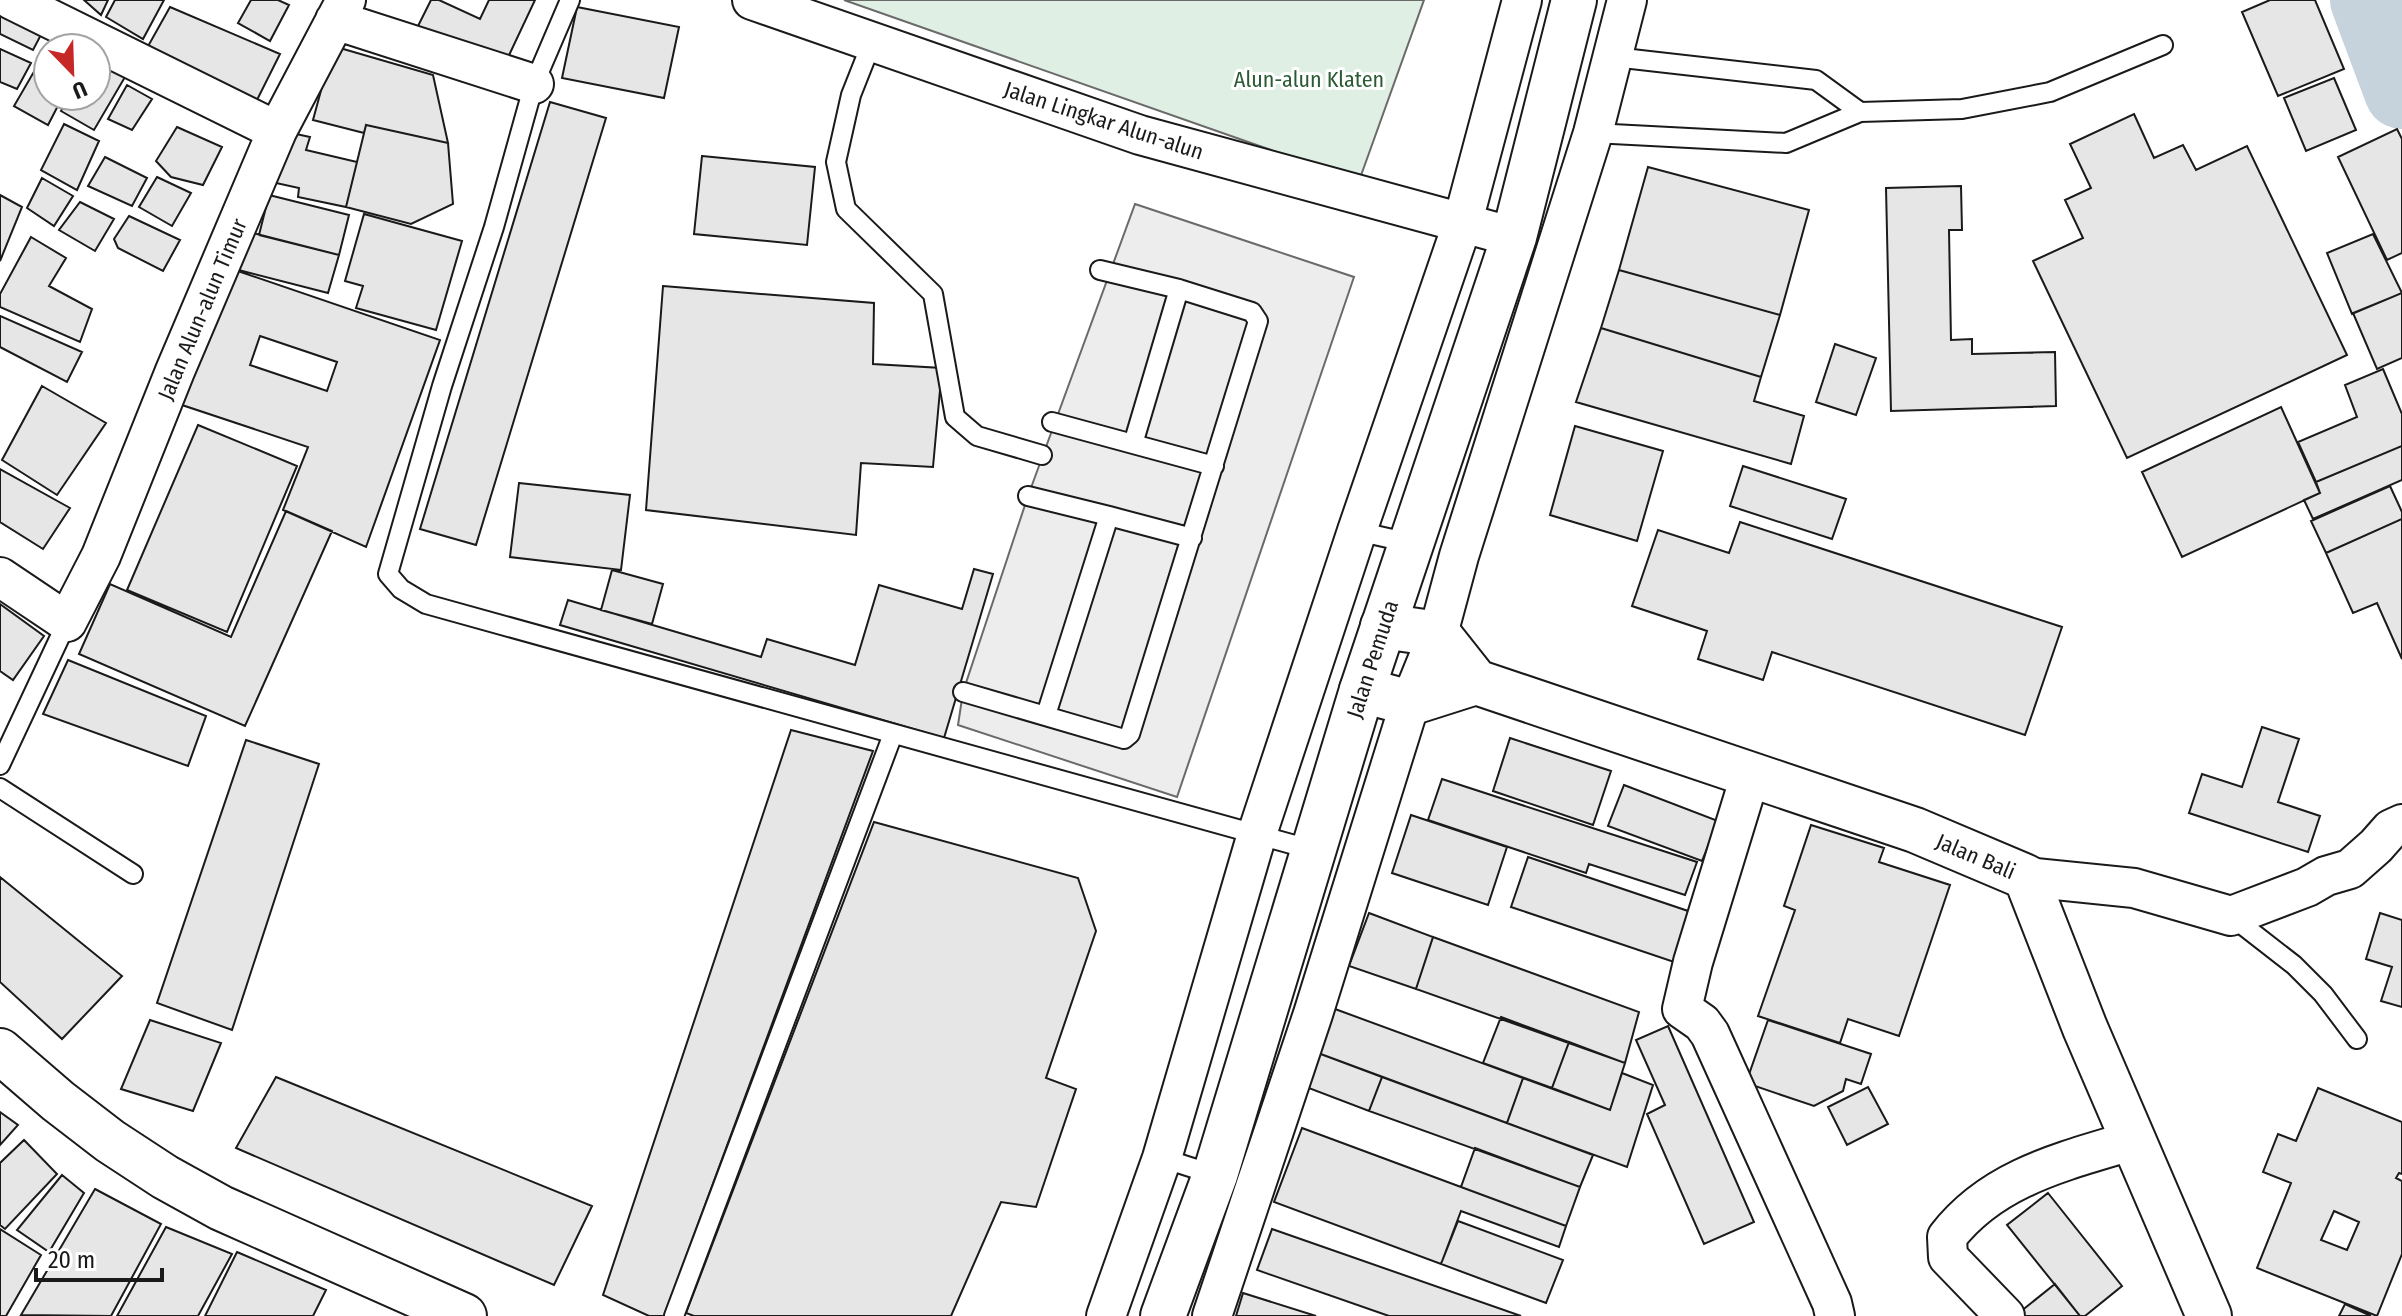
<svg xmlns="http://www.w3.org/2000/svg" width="2402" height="1316" viewBox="0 0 2402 1316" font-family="'Fira Sans Condensed',sans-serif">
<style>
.green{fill:#e0efe3;stroke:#6a6a6a;stroke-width:2}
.parking{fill:#ededed;stroke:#6a6a6a;stroke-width:2}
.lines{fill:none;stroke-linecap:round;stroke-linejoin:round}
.river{stroke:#c6d2dc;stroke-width:76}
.building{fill:#e6e6e6;stroke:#1a1a1a;stroke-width:2;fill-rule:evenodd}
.service-casing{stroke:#1a1a1a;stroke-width:22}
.minor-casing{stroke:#1a1a1a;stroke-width:42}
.tertiary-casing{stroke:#1a1a1a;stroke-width:48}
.secondary-casing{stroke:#1a1a1a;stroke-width:48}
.service{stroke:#fff;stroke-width:18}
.minor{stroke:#fff;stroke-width:38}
.tertiary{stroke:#fff;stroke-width:44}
.secondary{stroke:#fff;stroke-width:44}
.labels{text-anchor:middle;stroke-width:6;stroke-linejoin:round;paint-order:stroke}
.park-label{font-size:22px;fill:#2b5a34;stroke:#fff}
.street-label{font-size:22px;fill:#1a1a1a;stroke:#fff}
</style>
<rect width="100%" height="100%" fill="#fff"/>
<!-- green -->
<path class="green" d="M844,0H1424L1359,181Z"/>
<!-- parking -->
<path class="parking" d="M1135,204L1354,277L1177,797L958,725L963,692L1028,496Z"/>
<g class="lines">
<!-- river -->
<path class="river" d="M2368,0L2402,91"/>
</g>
<!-- building -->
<path class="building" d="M84,0H108L101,15Z
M115,0H164L143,39L106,17Z
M251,0H278L289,5L270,41L238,23Z
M431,0H439L480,19L489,0H535L503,68L417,28Z
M2270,0H2315L2344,69L2278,96L2242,12Z
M170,7L280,54L254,106L147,48Z
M577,7L679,27L664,98L562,78Z
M0,8L44,29L33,50L0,34Z
M50,44L57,48H48V96H63L48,125L14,106Z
M333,46L433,75L448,143L366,125L364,133L313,120Z
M0,49L31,63L17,89L0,82Z
M96,62L125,77L94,130L61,111L70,96H96Z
M2334,78L2356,130L2306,151L2284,98Z
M127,85L152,99L132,130L108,119Z
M550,102L606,118L476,545L420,529Z
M2134,114L2154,158L2183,145L2196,170L2247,146L2347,355L2127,458L2033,261L2083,238L2065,200L2091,188L2070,144Z
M64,124L99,141L77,190L41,170Z
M366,125L448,143L453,204L411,224L346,207Z
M177,127L222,147L203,185L171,177L156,161Z
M2397,129L2402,139V253L2387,260L2338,157Z
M287,132L310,137L306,150L357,162L346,207L298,197L299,188L276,183Z
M702,156L815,167L807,245L694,234Z
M105,157L147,178L132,206L88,186Z
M1648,167L1809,210L1780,315L1619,270Z
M157,177L191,193L172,226L139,207Z
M42,178L73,196L54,226L27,208Z
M1961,186L1962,230H1949L1951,340L1972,339V354L2055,352L2056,406L1891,411L1886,188Z
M0,195L22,207L0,261Z
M269,195L349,215L339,255L259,235Z
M80,202L114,219L95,251L59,230Z
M364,214L462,241L436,330L356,308L363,286L345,281Z
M129,216L180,240L163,271L118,248L114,239Z
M241,230L339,255L328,293L231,268Z
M2373,234L2402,293L2352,314L2327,253Z
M31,237L66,258L49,286L92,309L80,342L0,307V294Z
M226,267L440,340L366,547L283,510L308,447L179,404ZM260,336L337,362L327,391L250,365Z
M1619,270L1780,315L1761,377L1601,328Z
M663,286L874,303L873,364L942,368L933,467L861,463L856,535L646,510Z
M2402,293V358L2377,369L2353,313Z
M0,316L82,352L67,382L0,347Z
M1601,328L1761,377L1754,401L1804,416L1791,464L1576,402Z
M1835,344L1876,358L1856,415L1816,402Z
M2383,369L2402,414V446L2316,482L2298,442L2357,417L2345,385Z
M42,386L106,423L57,495L2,460Z
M2281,407L2320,493L2182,557L2142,472Z
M198,425L297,466L227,632L127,590Z
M1575,426L1663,451L1637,541L1550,515Z
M2402,446V480L2313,519L2304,500L2320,493L2316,482Z
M1743,466L1846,499L1832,539L1730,506Z
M0,469L70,508L43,549L0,522Z
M519,483L630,495L621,570L510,557Z
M2390,486L2402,512V519L2326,553L2311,521Z
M286,511L332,531L245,726L79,654L110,584L231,637Z
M2402,519V659L2377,603L2353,613L2326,553Z
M1740,522L2062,627L2025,735L1772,652L1763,680L1698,659L1707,631L1632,606L1658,530L1729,553Z
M974,569L993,574L944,738L560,625L568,600L761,657L767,639L855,665L879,585L962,609Z
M612,570L663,584L652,624L601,610Z
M0,604L44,636L13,680L0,671Z
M68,660L206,716L188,766L43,714Z
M2262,727L2299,739L2278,802L2320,816L2308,852L2189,813L2202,774L2242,787Z
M791,730L873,751L664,1316H649L603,1295Z
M1510,738L1611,771L1593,825L1493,791Z
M246,740L319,764L232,1030L157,1003Z
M1442,779L1697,862L1685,895L1589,864L1586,873L1428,820Z
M1624,785L1718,821L1702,861L1608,826Z
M1411,815L1507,847L1488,905L1392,873Z
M874,822L1078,878L1096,931L1046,1078L1076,1089L1036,1207L1001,1202L951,1316H694L686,1313Z
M1811,825L1884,848L1879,862L1950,885L1899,1036L1848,1019L1840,1043L1758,1016L1795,910L1784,906Z
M1528,857L1694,913L1677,963L1511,907Z
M0,877L122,976L62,1039L0,982Z
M1369,913L1433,937L1416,989L1349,966Z
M2380,913L2402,920V1007L2381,1001L2392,967L2366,959Z
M1433,937L1639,1012L1625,1063L1416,989Z
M1335,1009L1523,1078L1507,1123L1318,1053Z
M1501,1017L1569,1042L1552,1088L1483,1063Z
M150,1020L221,1043L193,1111L121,1089Z
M1768,1020L1871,1054L1861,1084L1846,1079L1843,1091L1814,1106L1746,1083Z
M1668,1026L1754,1222L1704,1244L1647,1114L1665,1105L1636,1040Z
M1569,1042L1625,1063L1610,1110L1552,1088Z
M1318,1053L1382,1077L1369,1111L1306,1087Z
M1622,1073L1653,1085L1627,1167L1507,1123L1523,1078L1610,1110Z
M276,1077L592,1206L554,1285L236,1148Z
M1382,1077L1593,1155L1580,1187L1369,1111Z
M1868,1087L1888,1124L1847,1145L1828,1107Z
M2318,1088L2402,1122V1174L2399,1173L2396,1178L2402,1181V1254L2377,1316L2257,1268L2291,1183L2263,1172L2278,1134L2296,1141ZM2334,1211L2359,1222L2347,1250L2321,1240Z
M0,1112L18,1125L0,1145Z
M1302,1128L1566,1226L1559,1247L1461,1211L1441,1264L1274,1202Z
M24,1140L57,1174L5,1229L0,1225V1163Z
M1475,1148L1580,1187L1566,1226L1461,1187Z
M62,1175L84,1193L49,1252L17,1230Z
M95,1189L161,1224L111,1316L21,1315Z
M2048,1193L2122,1286L2085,1316H2080L2007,1225Z
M1458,1221L1563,1260L1546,1303L1441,1264Z
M166,1227L232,1254L198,1316H117Z
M0,1229L41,1255L6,1316H0Z
M1272,1229L1521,1316H1389L1257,1270Z
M237,1252L326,1290L313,1316H205Z
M2055,1284L2080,1316H2015Z
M1243,1293L1316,1316H1236Z
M2345,1304L2371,1316H2339Z"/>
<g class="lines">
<!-- service casing -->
<g class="service-casing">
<path id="service" d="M570,0L534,84L494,227L442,386L388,574L401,589L426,604L1313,850
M872,42L851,95L836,162L846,209L933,294L955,417L977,436L1042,455
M1614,57L1816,80L1860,112
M1593,133L1786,143L1860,112L1962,109L2050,92L2163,45
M1179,289L1133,444L1214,466
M1052,422L1133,444
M1028,496L1109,516
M1357,531L1410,543
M963,692L1124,739L1130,734L1258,321L1252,312L1179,289L1100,270
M1046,715L1109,516L1192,538
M0,765L67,622
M0,788L133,874
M2231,916L2294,965L2323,994L2357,1039
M1162,1158L1215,1175
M674,1316L893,734"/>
</g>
<!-- minor casing -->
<g class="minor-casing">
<path id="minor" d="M12,0L277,131
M752,0L1140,135L1514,237
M335,20L534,84
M0,577L67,622L101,556L175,371L277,131L346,0
M1751,773L1693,962L1682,1009L1702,1023L1710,1034L1832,1303L1835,1316
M2026,877L2134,888L2231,916L2307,887L2326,876L2350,869L2376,846L2391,829L2402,824
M1106,1316L1162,1158L1257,834L1357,531L1462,225L1522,0
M1212,1316L1313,1014L1410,703L1438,634L1459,556L1593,133L1627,0
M2005,1316L1948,1257L1947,1237C1993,1177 2065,1161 2134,1140"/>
</g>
<!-- tertiary casing -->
<g class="tertiary-casing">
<path id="tertiary" d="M1383,626L1438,634L1476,682L1915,830L2026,877L2085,1028L2209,1316
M1362,690L1410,703L1476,682"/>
</g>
<!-- secondary casing -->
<g class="secondary-casing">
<path id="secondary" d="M0,1051L58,1101L110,1141L165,1177L221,1208L464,1316
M1163,1316L1215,1175L1362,690L1514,237L1574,0"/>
</g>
<!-- service -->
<use href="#service" class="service"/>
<!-- minor -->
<use href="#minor" class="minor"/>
<!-- tertiary -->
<use href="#tertiary" class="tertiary"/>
<!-- secondary -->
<use href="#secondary" class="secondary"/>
</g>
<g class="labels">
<!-- park labels -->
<g class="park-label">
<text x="1309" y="87">Alun-alun Klaten</text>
</g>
<!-- street labels -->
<g class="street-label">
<text transform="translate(1104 120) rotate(18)" y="8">Jalan Lingkar Alun-alun</text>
<text transform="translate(202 309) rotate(-67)" y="8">Jalan Alun-alun Timur</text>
<text transform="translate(1372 659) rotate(-72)" y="8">Jalan Pemuda</text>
<text transform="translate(1976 856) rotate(23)" y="8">Jalan Bali</text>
</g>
</g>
<!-- north arrow -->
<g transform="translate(72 72) rotate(157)"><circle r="38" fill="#ffffff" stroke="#a3a3a3" stroke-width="2"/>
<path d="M0-6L14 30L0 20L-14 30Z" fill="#c62828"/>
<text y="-12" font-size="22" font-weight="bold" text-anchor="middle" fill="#1a1a1a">U</text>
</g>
<!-- scale -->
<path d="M36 1268v12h126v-12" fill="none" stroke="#1a1a1a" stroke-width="4"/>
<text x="48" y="1268" font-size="24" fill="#1a1a1a" stroke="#ffffff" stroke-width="6" paint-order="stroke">20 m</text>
</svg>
